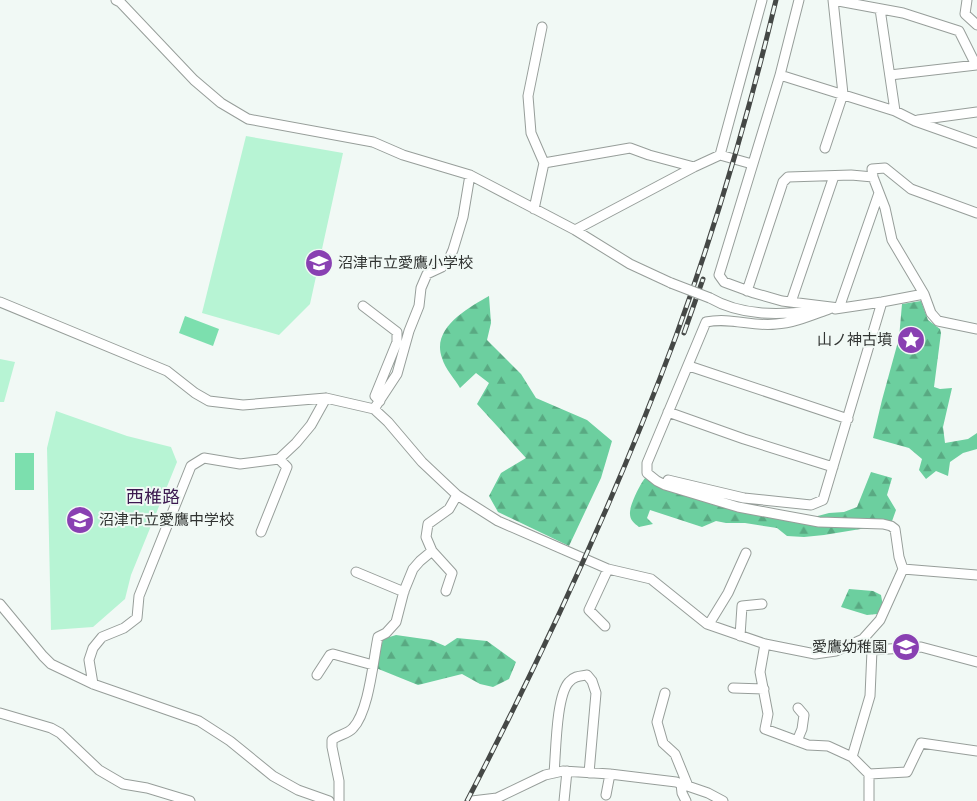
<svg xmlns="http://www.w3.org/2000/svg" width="977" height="801" viewBox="0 0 977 801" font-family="Commissioner,'Noto Sans JP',sans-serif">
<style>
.forest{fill:url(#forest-firs)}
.park{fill:#b7f4d4}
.water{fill:#7cdfae}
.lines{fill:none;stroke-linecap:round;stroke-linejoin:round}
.street-casing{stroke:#979e9a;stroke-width:11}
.street{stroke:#fff;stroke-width:9}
.rail-casing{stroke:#454846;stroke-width:5}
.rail{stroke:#f1f9f5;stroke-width:3;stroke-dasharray:9;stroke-linecap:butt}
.street-bridge-casing{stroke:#979e9a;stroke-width:11;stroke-linecap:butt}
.street-bridge{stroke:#fff;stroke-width:9}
.labels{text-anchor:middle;stroke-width:4;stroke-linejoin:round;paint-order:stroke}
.poi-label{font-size:15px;fill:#313432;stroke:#f1f9f5;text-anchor:start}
.quarter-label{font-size:18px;fill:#3c1950;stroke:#f1f9f5}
</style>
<defs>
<pattern id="forest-firs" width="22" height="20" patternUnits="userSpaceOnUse" patternTransform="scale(1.25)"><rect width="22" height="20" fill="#6ccf9f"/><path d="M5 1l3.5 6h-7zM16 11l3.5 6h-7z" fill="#59a982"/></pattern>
</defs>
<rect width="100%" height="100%" fill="#f1f9f5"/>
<!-- forest -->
<path class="forest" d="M489,296L491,323L487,340L521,374L536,398L587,420L612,441L601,478L569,546L498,512L489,496L501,473L526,458L477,404L489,383L476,373L460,388C455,379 445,369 442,358C431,328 468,308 489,296Z
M921,301L928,320L940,329L941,333L934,387L940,389L952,388L943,427L945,443L968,439L977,433V449L963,453L950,462L948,476L936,471L926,479L919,470L922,459L909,448L873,438L882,400L899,338L902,304Z
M871,472L892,478L887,495L896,510L891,524L824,535L804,537L787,536L777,528L745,523H726L716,521L702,527L650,510L647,518L653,524L639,527C634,523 630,520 630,514C629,506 641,482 646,477L799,521L829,513L844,512L857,507Z
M849,589L873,591L881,595L883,606L877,614L867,615L841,607Z
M396,635L431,640L445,646L457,638L487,641L516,662L509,679L493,687L480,684L462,674L418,685L376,668L383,639Z"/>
<!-- park -->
<path class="park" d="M246,136L343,153L310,304L279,335L202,313Z
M0,359L15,362L4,402H0Z
M56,411L127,436L171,447L177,462L131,575L125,599L93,627L51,630L47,448Z"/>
<!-- water -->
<path class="water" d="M185,316L219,329L213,346L179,333Z
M15,453H34V490H15Z"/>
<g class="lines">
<!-- street casing -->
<g class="street-casing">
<path id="street" d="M116,0L120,2L194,80L221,103L248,119L373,142L403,155L470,175L575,230L630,264L671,283
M833,0L903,13L959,31L976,65
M967,0L965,14L977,25
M880,9L895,111
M780,75L799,0
M890,75L977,65
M918,120L977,112
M825,148L843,94L833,0
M720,155L762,0
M544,163L630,148L649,155L694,167
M873,177L872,169L885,168L911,189L977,213
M879,193L839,308L782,301L754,293L724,282L719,275L780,75L895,111L915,121L977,143
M534,209L544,163L531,133L528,96L542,27
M575,230L694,167L720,155L752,164
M747,291L783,182L788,177L851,175L873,177L885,208L892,240L924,294L931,313L938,321L977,329
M710,298C741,316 778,315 813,311
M0,302L167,371L195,393L209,401L243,405L326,398L374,409L388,422L422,462L457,495L498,521L608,569L651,579L707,624L765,644L815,654L836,651L863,639L880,620L903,569L977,575
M791,302L834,176
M363,306L397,332V342L375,396L380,401
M829,309C812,315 794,323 776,324C753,327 731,317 706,322L647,463V473L657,481L665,485L738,507L819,522L883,524L891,526L895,529L899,557L903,569
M835,309L882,302L924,294
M689,366L848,419
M374,409L397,374L409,331L419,306L421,288L427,274L442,267L449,259L453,250L463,217L470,175
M668,412L744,439L833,467
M668,480L744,498L811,505L823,500L882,302
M261,532L287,467L279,459
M432,551L452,573L446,591
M356,572L404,592
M0,604L43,656L51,664L93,684L199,721L230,741L273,776L298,790L329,801
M709,624L728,593L746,553
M605,626L589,610L608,569
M740,636L742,606L762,604
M863,639L872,650L921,647L977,662
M765,644L760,672L768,714L765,729L808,745L828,746L852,757L869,774V801
M317,675L330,655L333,654L373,665
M93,684L89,660L93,648L102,637L124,628L137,618L139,596L191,466L204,458L240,464L279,459L296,443L311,425L326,398
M733,688L764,689
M665,693L657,722L663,743L675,754L688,786
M0,713L51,728L60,733L99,770L123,784L147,788L190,801
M797,741L802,729L804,715L798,708
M852,757L870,696L872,650
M554,773C556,752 556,696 569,682C574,676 580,676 587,675L592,681L596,693L589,773
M869,774L907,772L921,743L977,751
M681,784L682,793L686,801
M606,795L610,774
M339,801V781L332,747V740C338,735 348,734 353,728C369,711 373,661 378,637L386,633L396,622L404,591L413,569L420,561L432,551L426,537L428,524L449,509L457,495
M472,801L497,798L545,775L563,771L610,774L676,782L708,793L723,801
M564,801L567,771"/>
</g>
<!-- street -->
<use href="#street" class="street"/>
<!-- rail casing -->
<g class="rail-casing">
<path id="rail" d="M684,333L703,279
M467,801C545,650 617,495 676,336C716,226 749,113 776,0"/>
</g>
<!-- rail -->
<use href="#rail" class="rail"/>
<!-- street-bridge casing -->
<g class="street-bridge-casing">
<path id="street-bridge" d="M671,283L710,298"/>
</g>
<!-- street-bridge -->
<use href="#street-bridge" class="street-bridge"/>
</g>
<!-- icons -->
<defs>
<g id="school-disc" transform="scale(1.4375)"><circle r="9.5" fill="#8940b2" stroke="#f1f9f5"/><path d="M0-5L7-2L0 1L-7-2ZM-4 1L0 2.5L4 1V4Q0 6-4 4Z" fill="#fff"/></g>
<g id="sight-disc" transform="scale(1.4375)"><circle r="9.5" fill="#8940b2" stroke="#f1f9f5"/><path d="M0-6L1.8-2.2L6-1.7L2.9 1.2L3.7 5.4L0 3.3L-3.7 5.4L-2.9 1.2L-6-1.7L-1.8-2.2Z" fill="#fff"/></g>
</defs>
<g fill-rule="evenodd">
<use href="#school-disc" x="319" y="263"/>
<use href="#sight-disc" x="911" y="340"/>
<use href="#school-disc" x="80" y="520"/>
<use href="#school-disc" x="906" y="647"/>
</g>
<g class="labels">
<!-- poi labels -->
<g class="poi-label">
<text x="338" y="268">沼津市立愛鷹小学校</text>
<text x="892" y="345" text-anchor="end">山ノ神古墳</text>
<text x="99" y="525">沼津市立愛鷹中学校</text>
<text x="887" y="652" text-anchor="end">愛鷹幼稚園</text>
</g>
<!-- quarter labels -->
<g class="quarter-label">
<text x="153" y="503">西椎路</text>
</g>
</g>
</svg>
